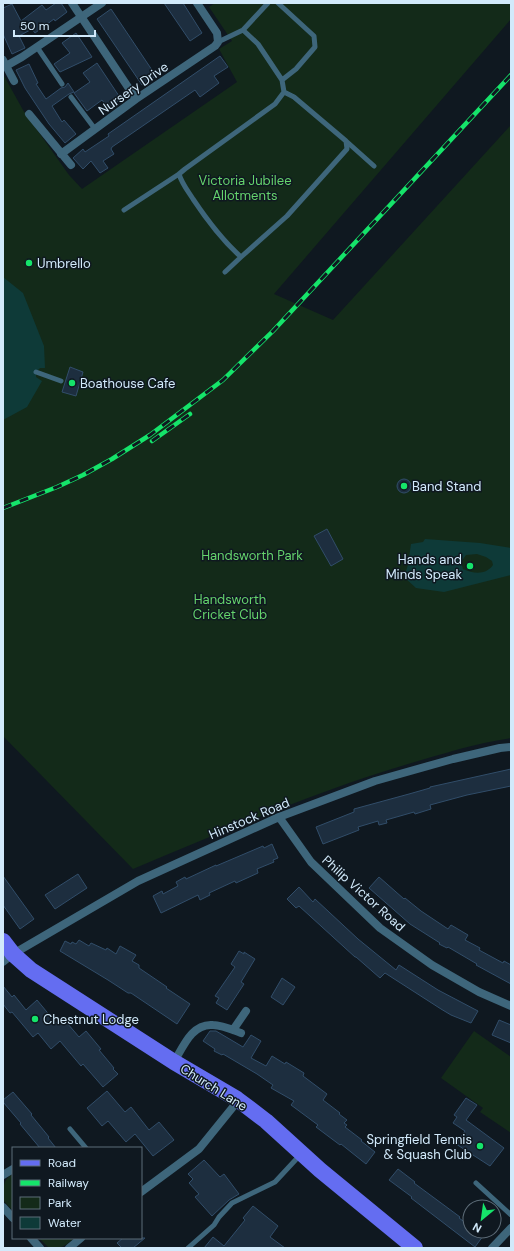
<svg xmlns="http://www.w3.org/2000/svg" width="514" height="1251" viewBox="0 0 514 1251" font-family="'DM Sans',sans-serif">
<style>
.green{fill:#132a19}
.water{fill:#0e3a38;fill-rule:evenodd}
.building{fill:#1d2e3f;stroke:#314d69}
.lines{fill:none;stroke-linecap:round;stroke-linejoin:round}
.service{stroke:#3e667b;stroke-width:5}
.minor{stroke:#3e667b;stroke-width:8}
.primary{stroke:#646df1;stroke-width:16}
.rail-casing{stroke:#15e46a;stroke-width:4.5}
.rail{stroke:#0f1820;stroke-width:3;stroke-dasharray:9;stroke-linecap:butt}
.poi-dot{fill:#15e46a;stroke:#0f1820;stroke-width:1.5}
.labels{text-anchor:middle;stroke-width:3;stroke-linejoin:round;paint-order:stroke}
.street-label{font-size:13px;fill:#d2eafb;stroke:#0f1820}
.park-label{font-size:13px;fill:#65d46c;stroke:#0f1820}
.poi-label{font-size:13px;fill:#d2eafb;stroke:#0f1820;text-anchor:start}
</style>
<rect width="100%" height="100%" fill="#0f1820"/>
<!-- green -->
<path class="green" d="M215,3H511V19L274,294L333,320L511,125V738C476,743 442,754 408,764C314,792 224,831 133,869L3,736V74L23,110L69,175L82,189L237,82L219,49L232,41L209,7Z
M474,1031L511,1057V1133L480,1112L483,1108L441,1078Z
M13,1174V1211L3,1200C3,1189 2,1180 13,1174Z
M39,1238H74C65,1247 61,1248 49,1248Z"/>
<!-- water -->
<path class="water" d="M3,277L23,293L44,346L45,368H40L36,372V377L42,381L27,407L3,420Z
M425,539L480,543L511,548V575L444,592L416,588L404,577L408,565L411,544L423,542ZM477,554L486,557L492,561L493,565C486,575 474,574 463,569L461,562L466,555Z"/>
<!-- building -->
<path class="building" d="M56,3H61L67,12L55,21L54,19L35,33L32,29L19,36L25,48L12,54L3,34V8L12,4L21,21L42,5L46,10Z
M164,3H183L202,33L190,41Z
M111,9L156,76L142,85L97,19Z
M76,33L92,57L60,72L54,64L70,53L62,43Z
M220,56L228,67L214,76L219,83L200,97L195,90L112,147L111,149L114,154L103,161L108,168L100,173L91,161L83,169L73,158L83,149L85,152L109,136L108,134Z
M97,63L121,99L108,108L102,100L87,111L74,93L90,82L83,73Z
M29,64L38,83L36,84L46,99L61,88L65,87L68,83L74,92L69,94L52,106L62,122L64,120L76,134L65,143L49,124L25,88L16,70Z
M70,367L83,372L76,396L62,392Z
M397 486a7 7 0 1 1 14 0a7 7 0 1 1-14 0Z
M327,529L343,559L331,566L314,536Z
M511,769V786L467,795L430,805L431,809L415,814L414,812L386,820L387,823L379,825L378,821L358,827L359,830L323,844L316,827L354,812V809L409,794L430,788V787Z
M272,844L278,858L273,860L274,862L257,869L258,873L236,883L235,881L209,893L210,895L200,900L198,895L161,913L153,896L162,891L163,894L178,886L176,882L185,877L186,879L216,865V866L263,846L264,848Z
M78,874L87,888L55,909L45,895Z
M3,876L34,919L20,929L3,905Z
M379,877L404,899L405,898L421,911L448,929L451,925L468,935L465,940L480,948L479,950L503,963L504,961L511,965V984L476,965L477,964L448,947L447,948L439,944L440,943L410,924L369,888Z
M299,887L313,902L315,899L358,939L396,970L399,965L438,990L478,1011L471,1023L451,1015L441,1009L385,973L380,978L356,957H355L299,906L296,908L287,899Z
M79,940L89,946L91,943L106,950L107,948L116,954L120,946L136,955L132,961L139,965V968L167,987L166,988L190,1004L177,1024L131,993H128L108,980L60,951L65,941L71,944L72,942L76,944Z
M239,951L244,954V952L255,959L241,982L244,984L227,1010L216,1003L219,998L215,996L235,967L231,964Z
M282,978L295,987L283,1005L271,997Z
M3,986L12,997L14,995L26,1010L37,1000L56,1023L62,1017L79,1037L86,1031L101,1049L99,1050L114,1068L113,1069L118,1074L103,1087L83,1064L81,1066L60,1041L51,1049L38,1033L33,1037L12,1012L10,1013L3,1004Z
M499,1020L511,1025V1043L492,1035Z
M210,1031H216L243,1047L251,1035L261,1041L251,1058L266,1066L272,1056L285,1064L286,1062L304,1073L303,1076L327,1094L323,1100L340,1113L339,1114L347,1120L344,1123L347,1125L345,1127L362,1140L361,1141L375,1152L366,1164L341,1144L340,1145L316,1127L318,1125L291,1105L294,1101L271,1088L273,1085L257,1074L223,1054L222,1055L214,1051L215,1049L203,1041Z
M107,1091L125,1112L131,1107L149,1130L159,1122L174,1140L153,1156L135,1134L126,1142L108,1121L102,1126L87,1108Z
M13,1092L32,1114L31,1115L49,1137L48,1138L56,1148H40L20,1124L21,1123L3,1102V1100Z
M466,1098L477,1105L466,1120L504,1148L490,1166L456,1144L465,1131L453,1123L457,1117L454,1115Z
M204,1160L220,1177L224,1174L239,1194L229,1200L212,1216L195,1197L199,1194L189,1183L193,1179L188,1174Z
M398,1169L415,1182L414,1183L460,1217L459,1218L470,1226V1231H477L483,1236L475,1247L411,1198L412,1197L389,1180Z
M253,1206L278,1226L270,1237L285,1248H204L213,1237L224,1246L245,1220L243,1218Z
M123,1238H145L133,1248H122L117,1243Z"/>
<g class="lines">
<!-- service -->
<path class="service" d="M278,3L314,36L315,47L296,69L282,80
M243,30L268,3
M218,42L243,30L258,44L282,80L284,92L294,97L346,141L347,149L287,216L241,257C222,240 207,220 193,199C188,191 182,184 179,174L185,169L275,104L284,92
M37,47L62,84
M71,97L95,129
M346,141L374,166
M124,210L179,174
M225,272L241,257
M36,372L61,381
M70,1129L86,1148
M476,1183L511,1215
M188,1248L214,1225L219,1217L232,1203L275,1182L301,1154"/>
<!-- minor -->
<path class="minor" d="M72,3L136,99
M3,60L14,81
M6,66L22,57L102,3
M29,114L71,165
M61,154L136,99L215,46L218,42L217,33L197,3
M279,817L311,862L380,928L432,965L479,992L511,1006
M3,962L13,954L138,881L279,817L375,781L453,759L500,748L511,747
M233,1030L246,1011
M174,1062C183,1047 192,1023 213,1025C222,1025 233,1030 241,1033
M3,1175L13,1169
M141,1192L199,1149L233,1107L237,1099
M3,1207L13,1218
M31,1238L40,1248
M69,1248L81,1238
M492,1248L511,1228"/>
<!-- primary -->
<path class="primary" d="M3,941L13,954L31,970L174,1062L237,1099L266,1121L320,1170L415,1248"/>
<!-- rail casing -->
<g class="rail-casing">
<path id="rail" d="M152,441L190,414
M3,508L57,487L83,475L112,459L150,435L223,380L273,331L511,75"/>
</g>
<!-- rail -->
<use href="#rail" class="rail"/>
</g>
<!-- markers -->
<g class="poi-dot">
<circle cx="29" cy="263" r="4"/>
<circle cx="72" cy="383" r="4"/>
<circle cx="404" cy="486" r="4"/>
<circle cx="470" cy="566" r="4"/>
<circle cx="35" cy="1019" r="4"/>
<circle cx="480" cy="1146" r="4"/>
</g>
<g class="labels">
<!-- street labels -->
<g class="street-label">
<text transform="translate(133 88) rotate(-35)" y="5">Nursery Drive</text>
<text transform="translate(249 818) rotate(-23)" y="5">Hinstock Road</text>
<text transform="translate(364 893) rotate(42)" y="5">Philip Victor Road</text>
<text transform="translate(214 1087) rotate(32)" y="5">Church Lane</text>
</g>
<!-- park labels -->
<g class="park-label">
<text x="245" y="185">Victoria Jubilee<tspan x="245" dy="15">Allotments</tspan></text>
<text x="252" y="560">Handsworth Park</text>
<text x="230" y="604">Handsworth<tspan x="230" dy="15">Cricket Club</tspan></text>
</g>
<!-- poi labels -->
<g class="poi-label">
<text x="37" y="268">Umbrello</text>
<text x="80" y="388">Boathouse Cafe</text>
<text x="412" y="491">Band Stand</text>
<text x="462" y="564" text-anchor="end">Hands and<tspan x="462" dy="15">Minds Speak</tspan></text>
<text x="43" y="1024">Chestnut Lodge</text>
<text x="472" y="1144" text-anchor="end">Springfield Tennis<tspan x="472" dy="15">&amp; Squash Club</tspan></text>
</g>
</g>
<!-- border -->
<rect width="514" height="1251" fill="none" stroke="#d2eafb" stroke-width="8"/>
<!-- legend -->
<rect x="12" y="1147" width="130" height="92" fill="#0f1820" stroke="#5d6c78"/>
<rect x="20" y="1160" width="20" height="6" fill="#646df1" stroke="#5d6c78"/>
<text x="48" y="1167" font-size="12" fill="#d2eafb">Road</text>
<rect x="20" y="1180" width="20" height="6" fill="#15e46a" stroke="#5d6c78"/>
<text x="48" y="1187" font-size="12" fill="#d2eafb">Railway</text>
<rect x="20" y="1197" width="20" height="12" fill="#132a19" stroke="#5d6c78"/>
<text x="48" y="1207" font-size="12" fill="#d2eafb">Park</text>
<rect x="20" y="1217" width="20" height="12" fill="#0e3a38" stroke="#5d6c78"/>
<text x="48" y="1227" font-size="12" fill="#d2eafb">Water</text>
<!-- north arrow -->
<g transform="translate(482 1219) rotate(209)"><circle r="19" fill="#0f1820" stroke="#5d6c78"/>
<path d="M0-3L7 15L0 10L-7 15Z" fill="#15e46a"/>
<text y="-6" font-size="11" font-weight="bold" text-anchor="middle" fill="#d2eafb">N</text>
</g>
<!-- scale -->
<path d="M14 30v6h81v-6" fill="none" stroke="#d2eafb" stroke-width="2"/>
<text x="20" y="30" font-size="12" fill="#d2eafb" stroke="#0f1820" stroke-width="3" paint-order="stroke">50 m</text>
</svg>
